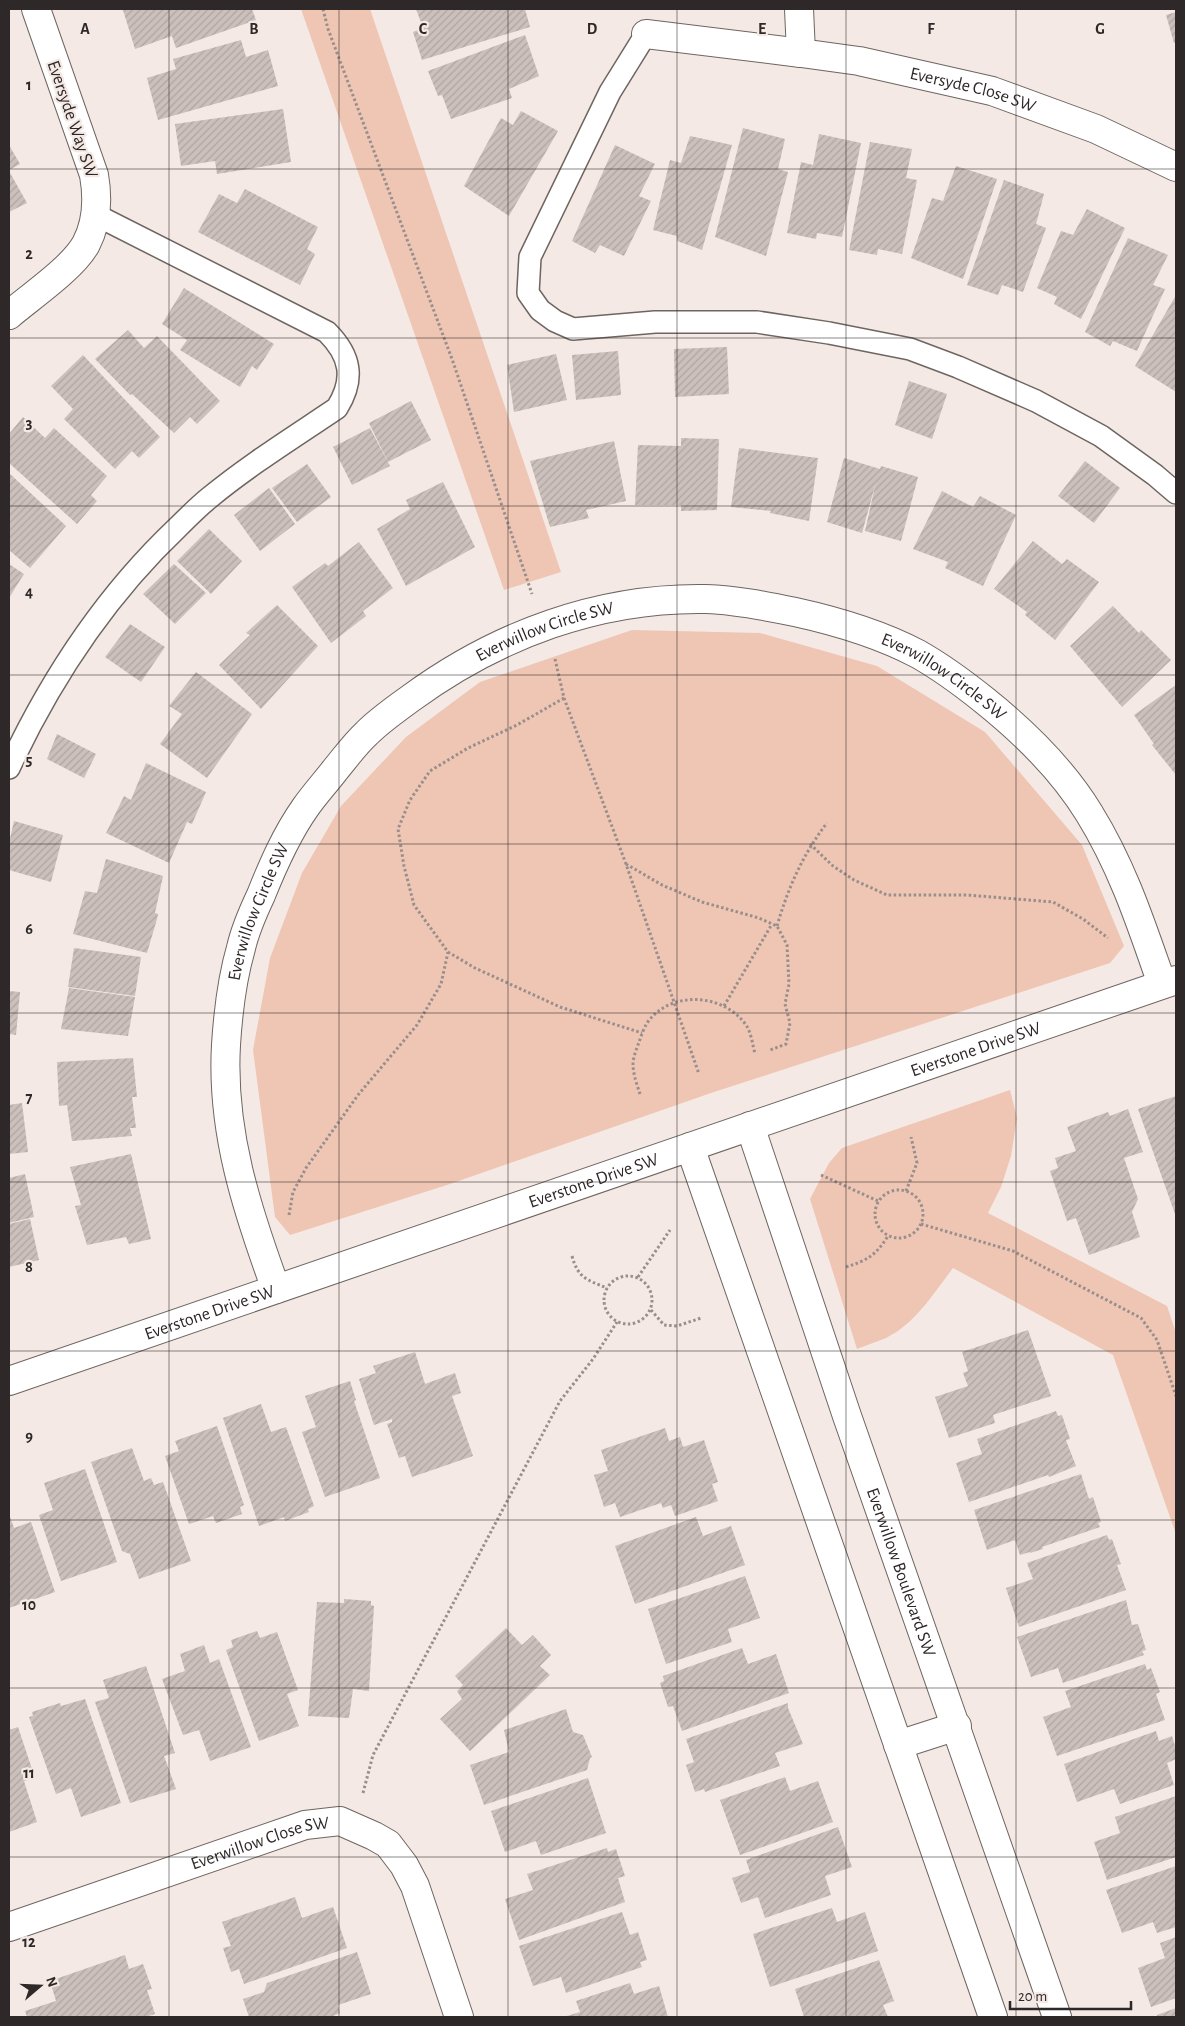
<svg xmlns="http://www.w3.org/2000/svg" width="1185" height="2026" viewBox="0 0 1185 2026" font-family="'Alegreya Sans',sans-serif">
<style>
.park{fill:#efc5b4}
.building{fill:url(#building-hatch)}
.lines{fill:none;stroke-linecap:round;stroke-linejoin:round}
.service-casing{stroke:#6e6561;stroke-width:24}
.minor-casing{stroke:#6e6561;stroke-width:30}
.tertiary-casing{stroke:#6e6561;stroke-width:30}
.path{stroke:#988f8c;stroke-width:3;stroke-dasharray:2.5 2.5;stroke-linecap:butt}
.service{stroke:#fff;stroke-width:21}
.minor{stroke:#fff;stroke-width:28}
.tertiary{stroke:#fff;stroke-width:28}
.grid{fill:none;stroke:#2e2928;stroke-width:1;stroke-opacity:0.55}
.labels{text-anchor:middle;stroke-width:4.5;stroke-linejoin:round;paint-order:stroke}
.street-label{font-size:18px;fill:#2e2928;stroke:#f4e9e4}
.grid-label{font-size:16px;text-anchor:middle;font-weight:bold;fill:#2e2928;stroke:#f4e9e4;stroke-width:4.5;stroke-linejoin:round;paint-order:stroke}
</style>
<defs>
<pattern id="building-hatch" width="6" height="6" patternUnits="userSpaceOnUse" patternTransform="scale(1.25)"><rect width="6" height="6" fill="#cbc0bb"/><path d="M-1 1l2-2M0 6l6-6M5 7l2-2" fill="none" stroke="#afa5a1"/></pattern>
</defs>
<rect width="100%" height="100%" fill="#f4e9e4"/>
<!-- park -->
<path class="park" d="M301,9H370L561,572L504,590Z
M632,630L760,633L877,666L985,732L1082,845L1124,946L1110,963L711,1093L450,1184L290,1235L275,1217L253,1050L270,958L302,873L341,806L406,737L480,682Z
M1010,1090L1017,1118L1011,1156L1001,1187L988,1213L1167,1306L1176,1333V1534L1113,1355L953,1268C933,1294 916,1323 886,1338C877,1342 866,1345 857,1349L810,1199L829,1163L842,1148Z"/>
<!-- building -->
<path class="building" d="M126,9H252L256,20L176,48L172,36L135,49L123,10Z
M416,9H525L530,27L422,60L413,32L423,28Z
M1176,12V43H1174L1166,15Z
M525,35L539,76L509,89L512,98L451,119L442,95L438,96L428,71Z
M241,40L246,57L268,50L278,86L158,120L147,78L176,69L173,59Z
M283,109L291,162L217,174L215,161L181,166L175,124Z
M521,111L558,131L509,216L464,186L501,118L513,125Z
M743,128L785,139L778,169L788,172L766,256L715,237Z
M819,134L861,143L842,237L817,233L816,239L787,233L801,162L813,165Z
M690,136L732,145L702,250L677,241V236L653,230L670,160L681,163Z
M870,142L912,149L906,178L917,180L902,254L878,249L877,255L849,250Z
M9,145L20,164L9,170Z
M615,145L655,164L639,196L651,201L624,256L600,245L595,253L572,241Z
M956,166L997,179L963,279L911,258L932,198L943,201Z
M9,171L27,203L9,212Z
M1004,180L1044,194L1036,224L1046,228L1023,292L1002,285L998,295L967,285Z
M245,189L318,227L307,249L315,254L300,285L198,232L219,194L237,203Z
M1087,209L1125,228L1081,319L1054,304L1057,297L1037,288L1061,231L1073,235Z
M1128,238L1168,255L1153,285L1165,289L1137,351L1113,341L1110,346L1085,332Z
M184,288L274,344L257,370L252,366L240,387L180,350L187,340L162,324Z
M1176,295V392L1135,366Z
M128,330L144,348L157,336L220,401L197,424L190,417L174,433L132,394L130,395L95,359Z
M727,347L729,394L675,397L674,349Z
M618,351L621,395L576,400L572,355Z
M556,354L567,400L514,412L507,365Z
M83,355L160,437L139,458L132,451L115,469L64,419L73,409L51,386Z
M909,381L947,394L932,439L895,425Z
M411,401L431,440L388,462L369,423Z
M23,417L45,438L54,428L107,476L91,495L97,501L77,524L9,463V434Z
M370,428L390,466L352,485L333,447Z
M681,438L719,439L717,510L681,511V505H635L638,445L681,446Z
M614,441L626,501L586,510L589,518L550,527L530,461Z
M739,448L818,458L809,521L770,513L771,511L731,507Z
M844,458L880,469L881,466L918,477L901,541L865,531L876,482L862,533L827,522Z
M1085,461L1120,488L1094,523L1058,496Z
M307,464L331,497L297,522L272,488Z
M9,473L66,526L30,568L9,550Z
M443,482L475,547L406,586L377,529L410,509L406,500Z
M269,488L295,524L260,551L234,515Z
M942,491L973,507L980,496L1016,515L983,586L945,568L948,562L913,549Z
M209,529L242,561L211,594L177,561Z
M1033,541L1062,564L1067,559L1099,582L1055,640L1025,615L1027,612L994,589Z
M359,542L393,588L363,611L366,616L331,643L292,587L325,563L328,566Z
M9,564L24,574L9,598Z
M174,564L206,593L175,624L143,594Z
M277,605L318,646L261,709L219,665L250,635L246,633Z
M1113,606L1139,633L1141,630L1171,660L1122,707L1070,646Z
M130,624L165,647L141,682L105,657Z
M196,672L252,714L231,744L224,739L231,744L207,778L160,744L182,714L169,706Z
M1176,685V775L1152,745L1154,744L1134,715Z
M57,734L96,754L84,778L47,759Z
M146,763L206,792L192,824L187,822L169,863L106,833L124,796L131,800Z
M14,821L63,835L51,882L9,870V843Z
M106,859L163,876L155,913L158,914L157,919L147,953L73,934L85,891L97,893Z
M74,948L141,957L135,996L68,987Z
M69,988L135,997L128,1036L61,1029Z
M9,991L20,992L16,1035L9,1034Z
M133,1058L137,1097H132L136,1128H130L132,1136L72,1141L67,1105L59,1106L57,1062Z
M1176,1096V1217L1138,1109Z
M22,1103L28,1152L9,1154V1105Z
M1128,1109L1143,1152L1124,1158L1138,1199L1132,1212L1140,1237L1089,1255L1076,1218L1067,1221L1050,1171L1058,1168L1055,1158L1076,1151L1067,1127L1108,1112L1110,1116Z
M131,1154L151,1239L129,1244L126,1237L87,1245L75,1206L81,1205L70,1167Z
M25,1174L34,1217L9,1223V1178Z
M30,1219L39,1260L9,1267V1224Z
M1028,1330L1051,1396L993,1415L995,1423L949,1438L935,1397L968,1386L963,1373L968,1371L962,1352Z
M415,1352L425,1384L455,1373L461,1393L452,1396L473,1456L412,1477L405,1456L399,1458L387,1424L392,1422V1419L374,1425L359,1379L376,1373L373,1366Z
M350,1381L356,1400L354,1401L380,1478L325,1497L302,1432L316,1427L305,1396Z
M261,1404L271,1432L286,1427L314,1506L308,1509L309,1512L285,1521L284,1517L259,1526L223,1418Z
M1056,1411L1058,1416L1062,1415L1070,1439L1066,1440L1067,1443L1076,1466L1049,1477L1048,1475L969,1502L956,1463L982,1454L977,1439Z
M217,1426L244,1505L240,1507L242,1514L216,1523L213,1516L189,1524L165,1456L179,1451L175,1441Z
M665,1428L669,1441L680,1437L683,1447L704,1440L718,1482L712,1484L718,1501L675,1516L671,1505L663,1508L661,1503L620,1517L615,1503L604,1507L594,1475L608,1471L601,1450Z
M132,1448L144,1481L151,1478L154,1485L163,1482L191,1561L139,1579L130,1554L122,1551L91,1462Z
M85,1469L117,1562L61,1581L39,1515L53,1510L44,1483Z
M1081,1474L1089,1499L1093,1497L1101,1522L1098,1523L1100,1527L1042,1547L1043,1549L1030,1553V1552L1020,1555L1015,1540L987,1550L974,1510Z
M9,1514L14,1528L31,1522L55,1592L9,1608Z
M696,1517L703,1536L731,1526L745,1565L635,1604L615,1546Z
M1107,1535L1109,1540L1112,1539L1121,1564L1117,1565L1126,1590L1019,1627L1006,1588L1033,1579L1027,1563Z
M745,1576L760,1618L728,1629L732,1642L666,1664L648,1609Z
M344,1599L371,1601V1605L374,1606L369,1691L353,1689L349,1718L308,1716L317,1602L344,1603Z
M1126,1600L1132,1625L1138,1624L1146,1650L1142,1651L1144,1655L1063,1683L1058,1668L1031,1677L1017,1637Z
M506,1628L522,1645L533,1635L551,1655L540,1666L550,1675L470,1751L440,1719L462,1699L457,1691L463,1685L455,1676Z
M257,1631L260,1638L277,1632L298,1690L287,1694L299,1726L259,1741L226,1650L233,1647L231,1640Z
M204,1645L210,1663L219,1659L251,1747L210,1761L199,1730L183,1735L162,1679L185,1671L180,1654Z
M742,1648L748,1664L776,1654L789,1693L682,1731L673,1706L668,1707L660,1683L664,1681L663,1676Z
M1145,1664L1147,1670L1151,1668L1160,1692L1156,1694L1165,1720L1057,1756L1043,1717L1071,1707L1065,1691Z
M146,1666L175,1753L164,1756L176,1789L130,1803L95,1702L109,1698L103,1680Z
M85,1699L121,1803L81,1817L71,1788L56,1794L29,1717L33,1716L32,1712L60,1703L61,1706Z
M788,1703V1708L803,1744L775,1753L780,1766L705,1792L704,1789L695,1792L686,1765L694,1762L686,1739Z
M566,1709L573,1732L583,1735L592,1757L590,1758L587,1770L484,1805L470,1765L509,1752L504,1730Z
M18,1727L35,1778L24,1781L37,1822L9,1832V1730Z
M1156,1731L1159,1741L1172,1736L1176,1749V1759L1167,1763L1174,1785L1120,1804L1114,1789L1077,1802L1064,1764Z
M785,1777L790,1791L818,1781L833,1822L740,1855L720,1800Z
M588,1778L606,1833L541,1855L536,1841L505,1852L491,1811Z
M1176,1796V1857L1107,1880L1094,1842L1120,1833L1115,1817Z
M838,1827L852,1867L825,1876L831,1895L765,1918L758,1897L741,1903L732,1878L750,1872L746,1860Z
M607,1848L608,1852L616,1849L625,1876L618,1878L625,1902L519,1940L505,1899L533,1890L527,1874Z
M1176,1866V1927L1157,1933L1153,1922L1122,1933L1106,1890Z
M295,1897L302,1918L333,1907L347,1948L244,1984L239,1969L231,1972L223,1948L231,1946L222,1922Z
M832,1908L837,1922L865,1912L878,1951L770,1987L753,1934Z
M622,1912L630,1935L638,1932L647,1960L640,1962L642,1967L566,1993L561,1977L533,1986L519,1946Z
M1176,1937V1998L1151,2007L1138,1968L1165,1958L1160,1943Z
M357,1952L371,1994L338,2005L340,2013L333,2016V2017H249L243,1999L264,1992L267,1983Z
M125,1955L129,1969L143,1964L152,1989L147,1990L155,2014L145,2017H27L25,2011L56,2001L50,1981Z
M879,1960L894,2001L883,2005L888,2017H804L795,1989Z
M630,1983L634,1994L659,1986L668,2017H563L580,2012L576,2001Z
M1176,2008V2017H1157V2015Z"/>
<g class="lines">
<!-- service casing -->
<g class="service-casing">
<path id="service" d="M646,34L610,92L530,257L528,293L540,310L555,321L573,329L655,322H757L829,333L910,349L958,367L1036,401L1101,436L1155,475L1176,493
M9,768C51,678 106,595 178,527C188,517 198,507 209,498C249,465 294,437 337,408C355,379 351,356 327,332L94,214"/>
</g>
<!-- minor casing -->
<g class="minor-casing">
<g id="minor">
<path id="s1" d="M799,9L801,53L859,61L992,91L1096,129L1176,167"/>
<path d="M646,34L801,53"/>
<path d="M9,315C30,297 73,268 86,244C97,223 98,198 94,175L36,9"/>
<path id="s2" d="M750,1126L847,1416L1057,2017"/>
<path d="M690,1147L993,2017"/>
<path id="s3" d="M276,1289C247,1210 221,1131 226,1045C228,1013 232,979 241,948C245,930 253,912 261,895C273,865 286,835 305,808C314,795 325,783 335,770C345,758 355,744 367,733C380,720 396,709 411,698C497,635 599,597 706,599C736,600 766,606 795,612C836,621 880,634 918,654C941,667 964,684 984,700C1024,732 1062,769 1089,813C1123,868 1141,924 1162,984"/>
<path d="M898,1745L957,1726"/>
<path id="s4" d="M9,1927L305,1825L340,1821L374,1836L388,1844L404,1865L415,1886L459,2017"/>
</g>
</g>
<!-- tertiary casing -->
<g class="tertiary-casing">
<g id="tertiary">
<path id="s5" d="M9,1381L1176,980"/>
</g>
</g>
<!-- path -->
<path class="path" d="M323,9L328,29L452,359L532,594
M555,659L564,698L626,864L699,1074
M564,698L517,725L468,748L430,771L410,800L398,829L404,866L414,905L448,952L475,968L560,1007L642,1033
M810,844L833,866L854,880L887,895H967L1053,902L1083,919L1108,938
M626,864L662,885L702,902L759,918L777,926L787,945L789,984L785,1004L790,1023L786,1044L770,1050
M777,926C788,888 803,854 827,823
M724,1006L772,924
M640,1094C637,1085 633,1074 633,1064C633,1057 637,1048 639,1042C642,1034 645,1024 651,1018C676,990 725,995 746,1025C751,1032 753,1046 755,1054
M821,1175L878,1201
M875 1214a24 24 0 1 1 48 0a24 24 0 1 1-48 0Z
M906,1191L917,1163L911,1137
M289,1215L293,1192L306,1168L358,1095L417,1025L441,984L448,952
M921,1224L1013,1251L1141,1318L1157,1340L1176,1396
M572,1256C578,1278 587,1280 607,1288
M846,1267C868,1260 875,1256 888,1236
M604 1300a24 24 0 1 1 48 0a24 24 0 1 1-48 0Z
M638,1277L670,1230
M651,1310L664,1325L677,1326L701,1318
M363,1793L373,1755L560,1401L593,1359L617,1322"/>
<!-- service -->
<use href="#service" class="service"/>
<!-- minor -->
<use href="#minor" class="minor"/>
<!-- tertiary -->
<use href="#tertiary" class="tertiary"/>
</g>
<!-- grid -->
<path class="grid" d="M169,9V2017M339,9V2017M508,9V2017M677,9V2017M846,9V2017M1016,9V2017M9,169H1176M9,338H1176M9,506H1176M9,675H1176M9,844H1176M9,1013H1176M9,1182H1176M9,1351H1176M9,1520H1176M9,1688H1176M9,1857H1176"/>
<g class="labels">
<!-- street labels -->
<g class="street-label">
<text dy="6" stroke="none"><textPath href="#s1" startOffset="220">Eversyde Close SW</textPath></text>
<text transform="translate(73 119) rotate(71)" y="6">Eversyde Way SW</text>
<text dy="6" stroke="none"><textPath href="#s3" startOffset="808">Everwillow Circle SW</textPath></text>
<text dy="6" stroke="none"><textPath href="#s3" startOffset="1228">Everwillow Circle SW</textPath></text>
<text dy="6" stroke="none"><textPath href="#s3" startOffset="389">Everwillow Circle SW</textPath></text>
<text dy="6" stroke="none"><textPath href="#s5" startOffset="1022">Everstone Drive SW</textPath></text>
<text dy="6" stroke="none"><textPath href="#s5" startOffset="618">Everstone Drive SW</textPath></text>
<text dy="6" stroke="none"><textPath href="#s5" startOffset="212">Everstone Drive SW</textPath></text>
<text dy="6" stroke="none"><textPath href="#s2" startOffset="471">Everwillow Boulevard SW</textPath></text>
<text dy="6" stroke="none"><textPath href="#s4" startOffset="265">Everwillow Close SW</textPath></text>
</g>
</g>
<g class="grid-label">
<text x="85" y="34">A</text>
<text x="254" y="34">B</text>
<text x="423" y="34">C</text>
<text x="592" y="34">D</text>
<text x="762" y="34">E</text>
<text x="931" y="34">F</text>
<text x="1100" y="34">G</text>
<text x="29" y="90">1</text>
<text x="29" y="259">2</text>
<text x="29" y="428">3</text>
<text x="29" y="597">4</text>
<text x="29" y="765">5</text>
<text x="29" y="934">6</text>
<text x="29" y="1103">7</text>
<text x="29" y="1272">8</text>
<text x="29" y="1441">9</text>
<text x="29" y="1610">10</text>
<text x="29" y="1778">11</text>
<text x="29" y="1947">12</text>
</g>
<!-- border -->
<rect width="1185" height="2026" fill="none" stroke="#2e2928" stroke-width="20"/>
<!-- north arrow -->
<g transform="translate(40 1986) rotate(71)" stroke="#f4e9e4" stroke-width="4" paint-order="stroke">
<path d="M0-4L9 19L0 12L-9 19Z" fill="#2e2928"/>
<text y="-8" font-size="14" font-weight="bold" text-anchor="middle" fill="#2e2928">N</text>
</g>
<!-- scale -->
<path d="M1010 2001v8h121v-8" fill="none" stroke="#2e2928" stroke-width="2.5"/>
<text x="1018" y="2001" font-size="15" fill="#2e2928" stroke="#f4e9e4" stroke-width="4" paint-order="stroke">20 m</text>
</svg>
